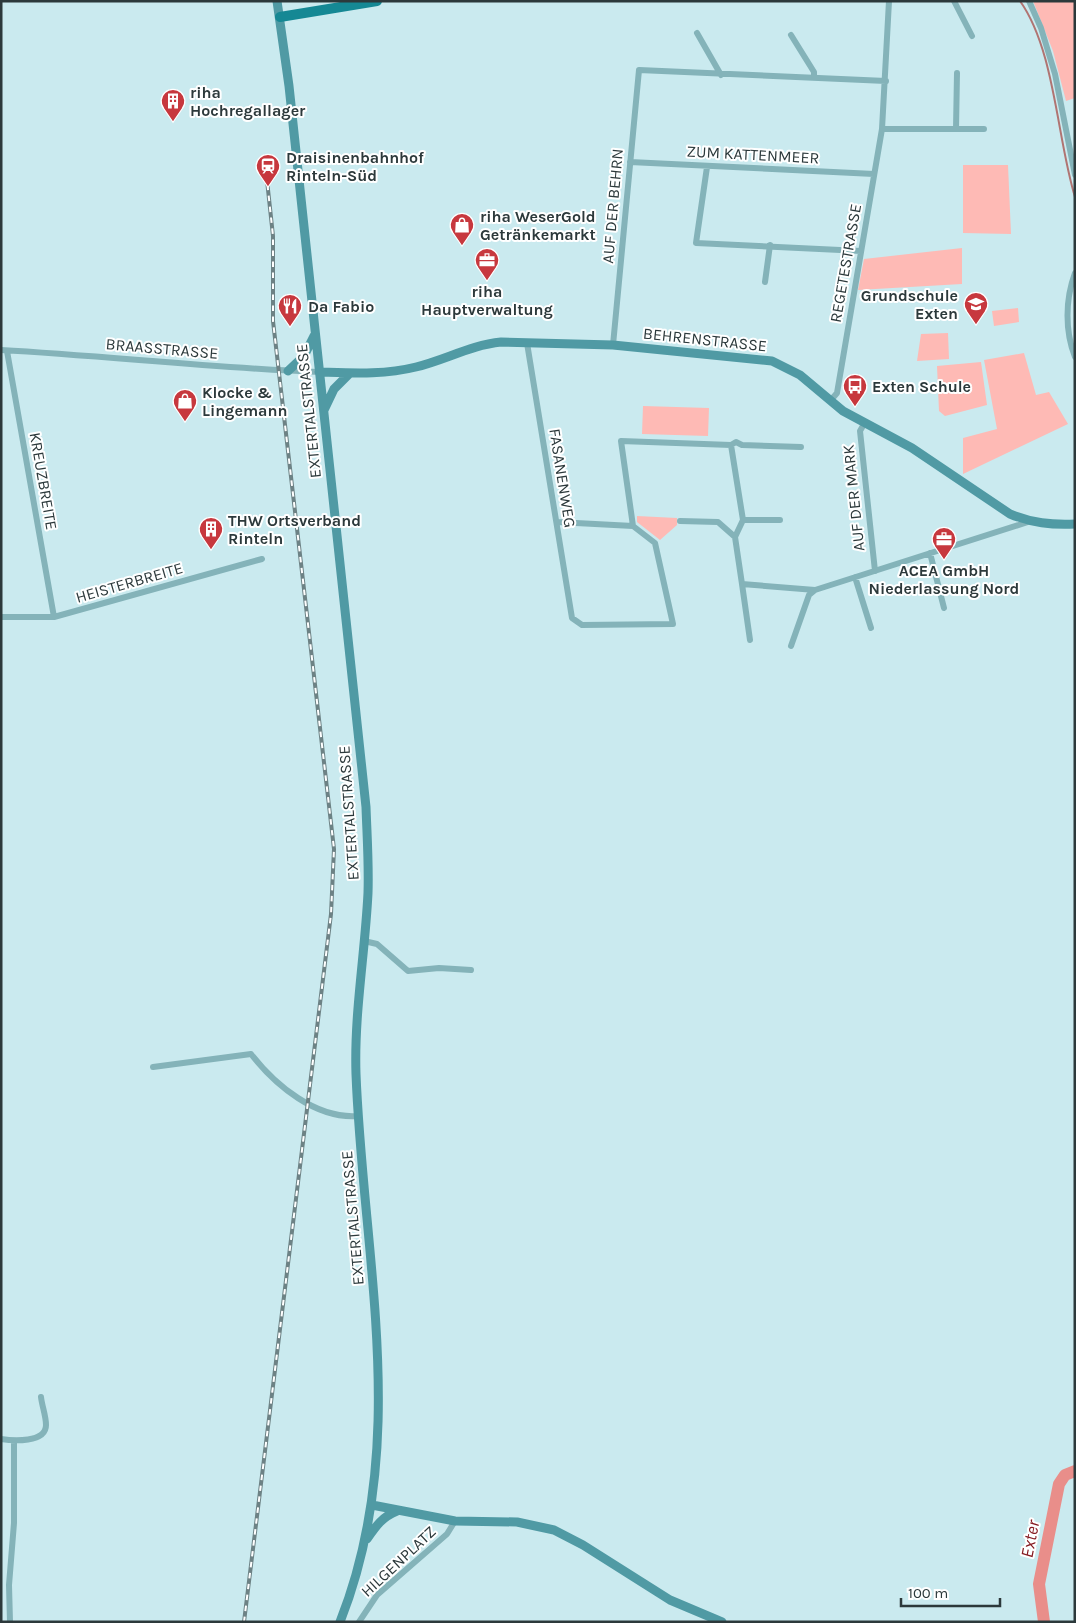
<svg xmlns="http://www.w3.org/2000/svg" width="1076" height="1623" viewBox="0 0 1076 1623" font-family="Karla,sans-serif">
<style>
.green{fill:#febab5}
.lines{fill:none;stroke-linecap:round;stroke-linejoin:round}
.stream{stroke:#b07472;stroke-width:2}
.river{stroke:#e98e8a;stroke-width:12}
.street{stroke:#84b3b9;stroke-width:6}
.secondary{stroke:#509aa4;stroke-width:9}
.primary{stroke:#158894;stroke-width:10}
.rail-casing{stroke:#6d8285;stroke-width:4}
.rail{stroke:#fff;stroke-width:2;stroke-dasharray:5.5;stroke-linecap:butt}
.labels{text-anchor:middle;stroke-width:4;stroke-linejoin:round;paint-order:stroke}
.poi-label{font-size:16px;font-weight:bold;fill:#2c393b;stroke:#fff;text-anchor:start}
.street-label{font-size:16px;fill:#2c393b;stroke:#fff}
.water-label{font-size:18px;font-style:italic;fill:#851b22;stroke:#fff}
</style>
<rect width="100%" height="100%" fill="#caeaef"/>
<!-- green -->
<path class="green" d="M1033,1H1075V98L1066,101L1053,51Z
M963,165H1008L1011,234L963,233Z
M962,248V284L858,290L864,259Z
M1018,308L1019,322L994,326L992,311Z
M948,333L949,359L917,361L921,334Z
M1024,353L1036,395L1049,392L1068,424L963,474V438L997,429L984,360Z
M981,362L987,405L945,416L939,411L937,366Z
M643,406L709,408L708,436L642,434Z
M637,516L677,518V525L660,540L637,522Z"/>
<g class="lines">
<!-- stream -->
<path class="stream" d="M1020,1C1055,50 1057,139 1075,197"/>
<!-- river -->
<path class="river" d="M1044,1622L1039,1584L1059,1484L1065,1475L1075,1471"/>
<!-- street -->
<path class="street" d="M954,1L972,36
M1029,1L1041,28L1055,74L1075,175
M697,33L721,75
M791,35L814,72V78
M882,129H984
M956,129L957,73
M630,162L874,174
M707,167L696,243L861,251
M1075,273C1065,300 1065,331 1075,357
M765,282L770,245
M527,343L572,618L582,625L673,624L655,543L633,526L621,441L731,445L736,442L742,445L801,447
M613,345L639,70L886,81
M1,350C108,356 213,368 319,372
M7,351L54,617
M831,400L837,393L882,129L889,1
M864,424L860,431L875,571
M731,445L743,520L735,537L742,584L815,590
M743,520H780
M680,521L718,522L735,537
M557,522L633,526
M930,553L944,608
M855,577L871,628
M742,584L750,640
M1,617H54L262,559
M791,646L809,595L815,590L1028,522
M364,941L377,944L408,971L439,968L471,970
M153,1067L251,1054C276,1086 316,1119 358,1116
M1,1439C13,1441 46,1443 46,1425C46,1416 42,1406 41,1397
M10,1622L9,1585L14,1523V1441
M359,1622L377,1595L447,1534L455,1521"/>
<!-- secondary -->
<path class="secondary" d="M277,1L289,86L366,807C367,836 369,864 368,893C365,954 354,1014 356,1074C363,1259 411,1443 340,1622
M288,371L304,356L314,336
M319,372C352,373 384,375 416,367C445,360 471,345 501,342L613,345L772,361L800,375L843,411L912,448L1010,514C1032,523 1051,525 1075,524
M324,410L334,389L350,373
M372,1505L455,1521L517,1522L554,1530L583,1545L670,1600L722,1622
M367,1539C376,1526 382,1517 397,1511"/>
<!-- primary -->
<path class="primary" d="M280,17L377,1"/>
<!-- rail casing -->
<g class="rail-casing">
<path id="rail" d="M244,1622L331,914L334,849L273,321V236L266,171"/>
</g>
<!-- rail -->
<use href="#rail" class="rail"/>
</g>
<!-- icons -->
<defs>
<g id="building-pin" transform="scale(1.25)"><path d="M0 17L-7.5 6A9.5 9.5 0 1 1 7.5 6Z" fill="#c7383e" stroke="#fff"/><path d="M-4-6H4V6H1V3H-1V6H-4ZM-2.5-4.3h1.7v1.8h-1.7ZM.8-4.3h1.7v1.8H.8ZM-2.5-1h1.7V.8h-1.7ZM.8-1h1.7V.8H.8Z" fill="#fff"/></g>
<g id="station-pin" transform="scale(1.25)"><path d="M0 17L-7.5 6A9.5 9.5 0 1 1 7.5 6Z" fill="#c7383e" stroke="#fff"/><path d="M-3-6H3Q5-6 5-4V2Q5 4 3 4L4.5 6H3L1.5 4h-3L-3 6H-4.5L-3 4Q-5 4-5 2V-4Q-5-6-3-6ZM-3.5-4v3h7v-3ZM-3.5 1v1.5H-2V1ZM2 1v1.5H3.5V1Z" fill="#fff"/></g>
<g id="shop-pin" transform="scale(1.25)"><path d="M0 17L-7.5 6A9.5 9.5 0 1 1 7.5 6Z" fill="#c7383e" stroke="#fff"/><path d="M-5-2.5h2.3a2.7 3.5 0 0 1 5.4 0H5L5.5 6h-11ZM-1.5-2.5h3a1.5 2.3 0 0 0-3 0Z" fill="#fff"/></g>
<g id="office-pin" transform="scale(1.25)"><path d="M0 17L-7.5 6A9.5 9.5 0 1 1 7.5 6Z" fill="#c7383e" stroke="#fff"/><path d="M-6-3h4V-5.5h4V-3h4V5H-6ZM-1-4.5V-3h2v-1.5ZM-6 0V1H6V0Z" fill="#fff"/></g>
<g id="school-pin" transform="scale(1.25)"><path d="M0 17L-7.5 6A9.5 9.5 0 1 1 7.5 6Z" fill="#c7383e" stroke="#fff"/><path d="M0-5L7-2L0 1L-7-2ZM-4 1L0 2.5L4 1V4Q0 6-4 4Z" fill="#fff"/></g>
<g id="restaurant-pin" transform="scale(1.25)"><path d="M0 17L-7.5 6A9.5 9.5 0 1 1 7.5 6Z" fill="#c7383e" stroke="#fff"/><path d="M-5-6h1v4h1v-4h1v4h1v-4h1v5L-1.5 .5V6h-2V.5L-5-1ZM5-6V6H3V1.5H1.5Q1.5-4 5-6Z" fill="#fff"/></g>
<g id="bus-pin" transform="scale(1.25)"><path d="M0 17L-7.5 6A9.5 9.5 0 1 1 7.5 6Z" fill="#c7383e" stroke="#fff"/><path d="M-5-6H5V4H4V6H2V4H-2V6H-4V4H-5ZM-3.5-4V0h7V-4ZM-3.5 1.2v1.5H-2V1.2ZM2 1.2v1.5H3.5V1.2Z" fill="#fff"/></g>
</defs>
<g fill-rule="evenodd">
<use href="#building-pin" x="173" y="101"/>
<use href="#station-pin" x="268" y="166"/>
<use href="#shop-pin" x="462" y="225"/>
<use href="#office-pin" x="487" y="260"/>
<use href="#school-pin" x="976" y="304"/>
<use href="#restaurant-pin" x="290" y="306"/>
<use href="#bus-pin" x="855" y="386"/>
<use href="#shop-pin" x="185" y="401"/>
<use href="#building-pin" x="211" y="529"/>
<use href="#office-pin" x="944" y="539"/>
</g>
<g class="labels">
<!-- poi labels -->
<g class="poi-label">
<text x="190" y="98">riha<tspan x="190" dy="18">Hochregallager</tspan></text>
<text x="286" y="163">Draisinenbahnhof<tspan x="286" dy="18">Rinteln-Süd</tspan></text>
<text x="480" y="222">riha WeserGold<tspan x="480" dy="18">Getränkemarkt</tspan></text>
<text x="487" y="297" text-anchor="middle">riha<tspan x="487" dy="18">Hauptverwaltung</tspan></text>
<text x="958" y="301" text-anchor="end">Grundschule<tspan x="958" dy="18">Exten</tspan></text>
<text x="308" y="312">Da Fabio</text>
<text x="872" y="392">Exten Schule</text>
<text x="202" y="398">Klocke &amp;<tspan x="202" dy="18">Lingemann</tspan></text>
<text x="228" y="526">THW Ortsverband<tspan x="228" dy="18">Rinteln</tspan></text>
<text x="944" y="576" text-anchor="middle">ACEA GmbH<tspan x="944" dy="18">Niederlassung Nord</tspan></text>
</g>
<!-- street labels -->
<g class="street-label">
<text transform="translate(753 154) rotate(3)" y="6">ZUM KATTENMEER</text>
<text transform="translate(612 206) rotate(-85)" y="6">AUF DER BEHRN</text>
<text transform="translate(845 263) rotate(-80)" y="6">REGETESTRASSE</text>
<text transform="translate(705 339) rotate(6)" y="6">BEHRENSTRASSE</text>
<text transform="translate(162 348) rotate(5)" y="6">BRAASSTRASSE</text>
<text transform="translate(308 411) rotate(-96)" y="6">EXTERTALSTRASSE</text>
<text transform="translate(563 478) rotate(81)" y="6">FASANENWEG</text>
<text transform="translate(44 481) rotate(80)" y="6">KREUZBREITE</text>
<text transform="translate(853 498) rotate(-96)" y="6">AUF DER MARK</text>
<text transform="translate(129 582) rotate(-16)" y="6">HEISTERBREITE</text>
<text transform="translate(348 813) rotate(-94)" y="6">EXTERTALSTRASSE</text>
<text transform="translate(352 1218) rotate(-95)" y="6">EXTERTALSTRASSE</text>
<text transform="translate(398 1561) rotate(-43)" y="6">HILGENPLATZ</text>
</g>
<!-- water labels -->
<g class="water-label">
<text transform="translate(1030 1539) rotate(-79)" y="6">Exter</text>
</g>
</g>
<!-- border -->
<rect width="1076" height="1623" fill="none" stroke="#2c393b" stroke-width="5"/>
<!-- scale -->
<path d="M901 1598v8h99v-8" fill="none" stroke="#2c393b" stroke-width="2.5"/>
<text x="908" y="1598" font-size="15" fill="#2c393b" stroke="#ffffff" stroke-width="4" paint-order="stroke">100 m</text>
</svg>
